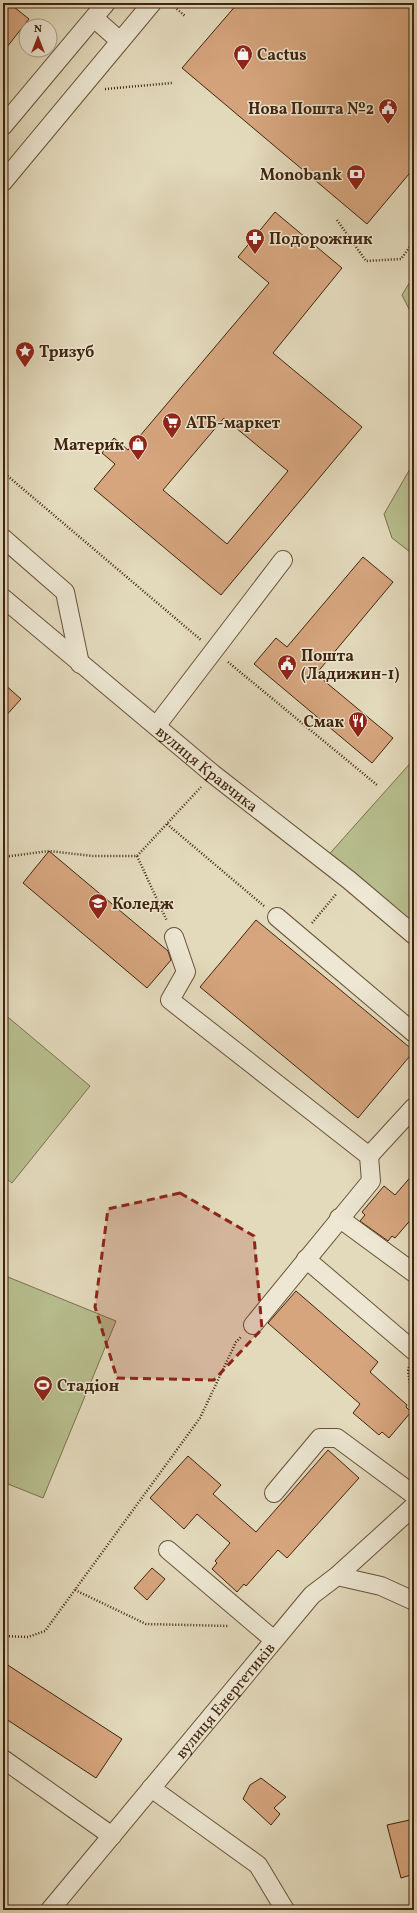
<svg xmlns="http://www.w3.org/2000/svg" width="417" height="1913" viewBox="0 0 417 1913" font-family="Vollkorn,serif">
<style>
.green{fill:#b7be8e;stroke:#7c714e}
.building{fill:#d6a57e;stroke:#40240d;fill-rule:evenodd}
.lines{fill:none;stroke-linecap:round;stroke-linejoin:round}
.minor-casing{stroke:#695239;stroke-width:20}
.path{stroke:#40240d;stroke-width:2.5;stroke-dasharray:1 2;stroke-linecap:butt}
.minor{stroke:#ede7d3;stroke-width:18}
.marked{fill:#8f2418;fill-opacity:0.2;stroke:#8f2418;stroke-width:3;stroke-dasharray:8 5;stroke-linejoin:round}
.labels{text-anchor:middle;stroke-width:3;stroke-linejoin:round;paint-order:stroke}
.poi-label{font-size:16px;font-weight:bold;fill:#40240d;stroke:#ede7d3;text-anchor:start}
.street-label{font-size:16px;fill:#40240d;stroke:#ede7d3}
</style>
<rect width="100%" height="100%" fill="#e3dabc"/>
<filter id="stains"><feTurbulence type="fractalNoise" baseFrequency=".005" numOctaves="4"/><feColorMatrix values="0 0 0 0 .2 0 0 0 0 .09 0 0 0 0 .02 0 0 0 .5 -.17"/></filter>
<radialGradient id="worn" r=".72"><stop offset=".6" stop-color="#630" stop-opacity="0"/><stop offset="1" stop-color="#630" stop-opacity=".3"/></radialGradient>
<!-- green -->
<path class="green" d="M414,275V319L402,295Z
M414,462V555L392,538L384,514Z
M414,759V936L324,860Z
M3,1013L90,1086L12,1183L3,1176Z
M3,1275L116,1321L43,1498L3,1482Z"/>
<!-- building -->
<path class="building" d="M3,3H9L29,19L3,52Z
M238,3H414V168L367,224L182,68Z
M275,212L342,268L273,353L362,427L221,595L94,489L115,464L102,453L114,438L128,450L269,283L238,257ZM224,418L288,471L227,544L163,490Z
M363,557L393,582L316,674L393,738L372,763L254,664L276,638L287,647Z
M3,683L21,699L3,719Z
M49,851L168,951L171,960L147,988L23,883Z
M256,920L414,1051L358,1118L200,987Z
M414,1173V1216L395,1238L392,1236L388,1241L360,1221L365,1215L362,1212L384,1186L395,1195Z
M296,1291L378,1362L370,1372L407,1405L406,1407L411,1412L389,1438L382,1432L379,1435L353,1413L360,1404L268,1323Z
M328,1450L359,1478L287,1558L278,1550L246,1586L244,1584L237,1592L212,1569L217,1563L215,1561L230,1543L197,1514L184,1529L150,1498L188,1456L221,1485L213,1494L256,1532Z
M152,1568L165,1579L147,1600L134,1588Z
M3,1662L122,1739L96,1778L3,1717Z
M261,1778L286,1797L274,1808L280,1814L271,1825L243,1799L250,1785Z
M414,1819V1874L401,1878L387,1825Z"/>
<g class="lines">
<!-- minor casing -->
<g class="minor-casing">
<g id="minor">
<path d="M94,18L120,41"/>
<path d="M3,126L106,3"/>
<path d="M3,182L152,3"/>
<path d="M3,538L65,592L80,664"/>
<path id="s1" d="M3,598L213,774L349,880L414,935"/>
<path d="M157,725L283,560"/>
<path d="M277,917L414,1033"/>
<path d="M174,937L186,972L170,1000L369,1156L371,1181L253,1325"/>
<path d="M369,1156L414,1107"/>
<path d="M339,1218L414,1273"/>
<path d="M306,1259L414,1351"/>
<path d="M274,1493L320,1438H337L414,1495"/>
<path d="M168,1550L274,1640"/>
<path d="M337,1576L381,1586L414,1601"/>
<path d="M3,1759L112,1836"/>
<path d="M151,1788L258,1865L285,1910"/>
<path id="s2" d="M50,1910L312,1595L337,1576L414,1506"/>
</g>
</g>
<!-- path -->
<path class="path" d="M170,3L185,16
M105,89L172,83
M337,220L366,261L401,259L414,241
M3,472L201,640
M228,662L377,785
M167,824L264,906
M137,856L167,921
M3,857L49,851L93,856H137L201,787
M312,923L337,893
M409,1367L408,1371L414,1408
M75,1590L146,1624L229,1626
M3,1636L28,1637L45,1631L200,1418L236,1342L241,1337"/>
<!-- minor -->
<use href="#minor" class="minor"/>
</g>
<!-- marked area -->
<path class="marked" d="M180,1193L254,1236L262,1329L214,1380L117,1378L95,1307L108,1209Z"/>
<!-- icons -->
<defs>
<g id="shop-pin" transform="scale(1)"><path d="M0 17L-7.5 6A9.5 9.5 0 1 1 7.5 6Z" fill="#8f2418" stroke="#ede7d3"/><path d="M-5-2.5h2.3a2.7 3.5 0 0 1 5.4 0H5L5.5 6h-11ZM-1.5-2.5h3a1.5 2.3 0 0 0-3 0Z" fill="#fff"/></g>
<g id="civic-pin" transform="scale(1)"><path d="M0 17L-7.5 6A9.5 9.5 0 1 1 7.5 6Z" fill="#8f2418" stroke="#ede7d3"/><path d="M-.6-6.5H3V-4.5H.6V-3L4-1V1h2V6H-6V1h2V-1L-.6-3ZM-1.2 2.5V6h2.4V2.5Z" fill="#fff"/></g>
<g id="bank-pin" transform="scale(1)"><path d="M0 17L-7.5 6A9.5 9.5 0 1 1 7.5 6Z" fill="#8f2418" stroke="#ede7d3"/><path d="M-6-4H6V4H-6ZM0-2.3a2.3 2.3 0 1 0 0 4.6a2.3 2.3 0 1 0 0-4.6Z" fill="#fff"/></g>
<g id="pharmacy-pin" transform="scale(1)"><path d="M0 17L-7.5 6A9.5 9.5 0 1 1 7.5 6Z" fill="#8f2418" stroke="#ede7d3"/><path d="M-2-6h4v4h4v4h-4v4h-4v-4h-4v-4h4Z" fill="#fff"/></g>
<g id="sight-pin" transform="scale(1)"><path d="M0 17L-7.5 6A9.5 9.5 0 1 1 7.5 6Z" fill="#8f2418" stroke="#ede7d3"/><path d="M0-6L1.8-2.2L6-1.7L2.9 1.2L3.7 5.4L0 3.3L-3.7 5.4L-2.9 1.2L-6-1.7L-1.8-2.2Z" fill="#fff"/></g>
<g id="supermarket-pin" transform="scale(1)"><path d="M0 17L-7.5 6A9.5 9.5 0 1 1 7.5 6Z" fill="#8f2418" stroke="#ede7d3"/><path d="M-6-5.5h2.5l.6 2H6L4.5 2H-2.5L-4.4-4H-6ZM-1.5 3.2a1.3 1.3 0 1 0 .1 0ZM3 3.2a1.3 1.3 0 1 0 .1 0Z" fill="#fff"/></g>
<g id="restaurant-pin" transform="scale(1)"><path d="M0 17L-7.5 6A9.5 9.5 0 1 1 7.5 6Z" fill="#8f2418" stroke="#ede7d3"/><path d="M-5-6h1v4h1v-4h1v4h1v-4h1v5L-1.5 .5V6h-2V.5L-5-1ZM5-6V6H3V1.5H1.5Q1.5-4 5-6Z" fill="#fff"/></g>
<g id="university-pin" transform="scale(1)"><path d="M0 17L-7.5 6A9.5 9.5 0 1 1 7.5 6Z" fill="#8f2418" stroke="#ede7d3"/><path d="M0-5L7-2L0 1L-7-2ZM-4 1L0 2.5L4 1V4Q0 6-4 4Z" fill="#fff"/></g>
<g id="stadium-pin" transform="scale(1)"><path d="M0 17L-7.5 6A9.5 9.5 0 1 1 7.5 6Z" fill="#8f2418" stroke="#ede7d3"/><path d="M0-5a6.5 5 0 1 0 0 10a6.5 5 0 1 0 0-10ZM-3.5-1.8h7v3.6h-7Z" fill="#fff"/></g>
</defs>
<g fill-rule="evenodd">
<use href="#shop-pin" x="243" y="54"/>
<use href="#civic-pin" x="388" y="108"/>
<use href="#bank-pin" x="356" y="174"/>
<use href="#pharmacy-pin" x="255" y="238"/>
<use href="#sight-pin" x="25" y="351"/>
<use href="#supermarket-pin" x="172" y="422"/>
<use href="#shop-pin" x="138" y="444"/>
<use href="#civic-pin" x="287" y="664"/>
<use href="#restaurant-pin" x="358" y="721"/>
<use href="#university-pin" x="98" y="903"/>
<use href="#stadium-pin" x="43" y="1385"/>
</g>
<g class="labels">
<!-- poi labels -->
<g class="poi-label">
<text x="257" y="60">Cactus</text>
<text x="374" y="114" text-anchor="end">Нова Пошта №2</text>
<text x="342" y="180" text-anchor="end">Monobank</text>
<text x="269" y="244">Подорожник</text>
<text x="39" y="357">Тризуб</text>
<text x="186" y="428">АТБ-маркет</text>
<text x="124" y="450" text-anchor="end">Материк</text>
<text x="301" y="661">Пошта<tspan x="301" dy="18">(Ладижин-1)</tspan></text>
<text x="344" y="727" text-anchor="end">Смак</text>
<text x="112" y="909">Коледж</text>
<text x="57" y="1391">Стадіон</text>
</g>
<!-- street labels -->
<g class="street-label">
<text dy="6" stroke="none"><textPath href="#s1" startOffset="266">вулиця Кравчика</textPath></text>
<text dy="6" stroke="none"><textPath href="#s2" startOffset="273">вулиця Енергетиків</textPath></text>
</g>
</g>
<!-- margin -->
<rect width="417" height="1913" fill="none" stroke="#e3dabc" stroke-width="16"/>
<rect x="4" y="4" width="409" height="1905" fill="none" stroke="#40240d" stroke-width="2"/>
<rect x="8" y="8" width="401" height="1897" fill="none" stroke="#40240d"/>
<!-- north arrow -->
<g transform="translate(38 38)"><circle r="19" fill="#ede7d3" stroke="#a89984"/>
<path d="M0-3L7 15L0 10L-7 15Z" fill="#8f2418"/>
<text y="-6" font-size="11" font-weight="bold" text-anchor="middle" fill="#40240d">N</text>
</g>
<rect width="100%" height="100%" filter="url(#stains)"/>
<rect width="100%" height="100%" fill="url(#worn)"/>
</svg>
